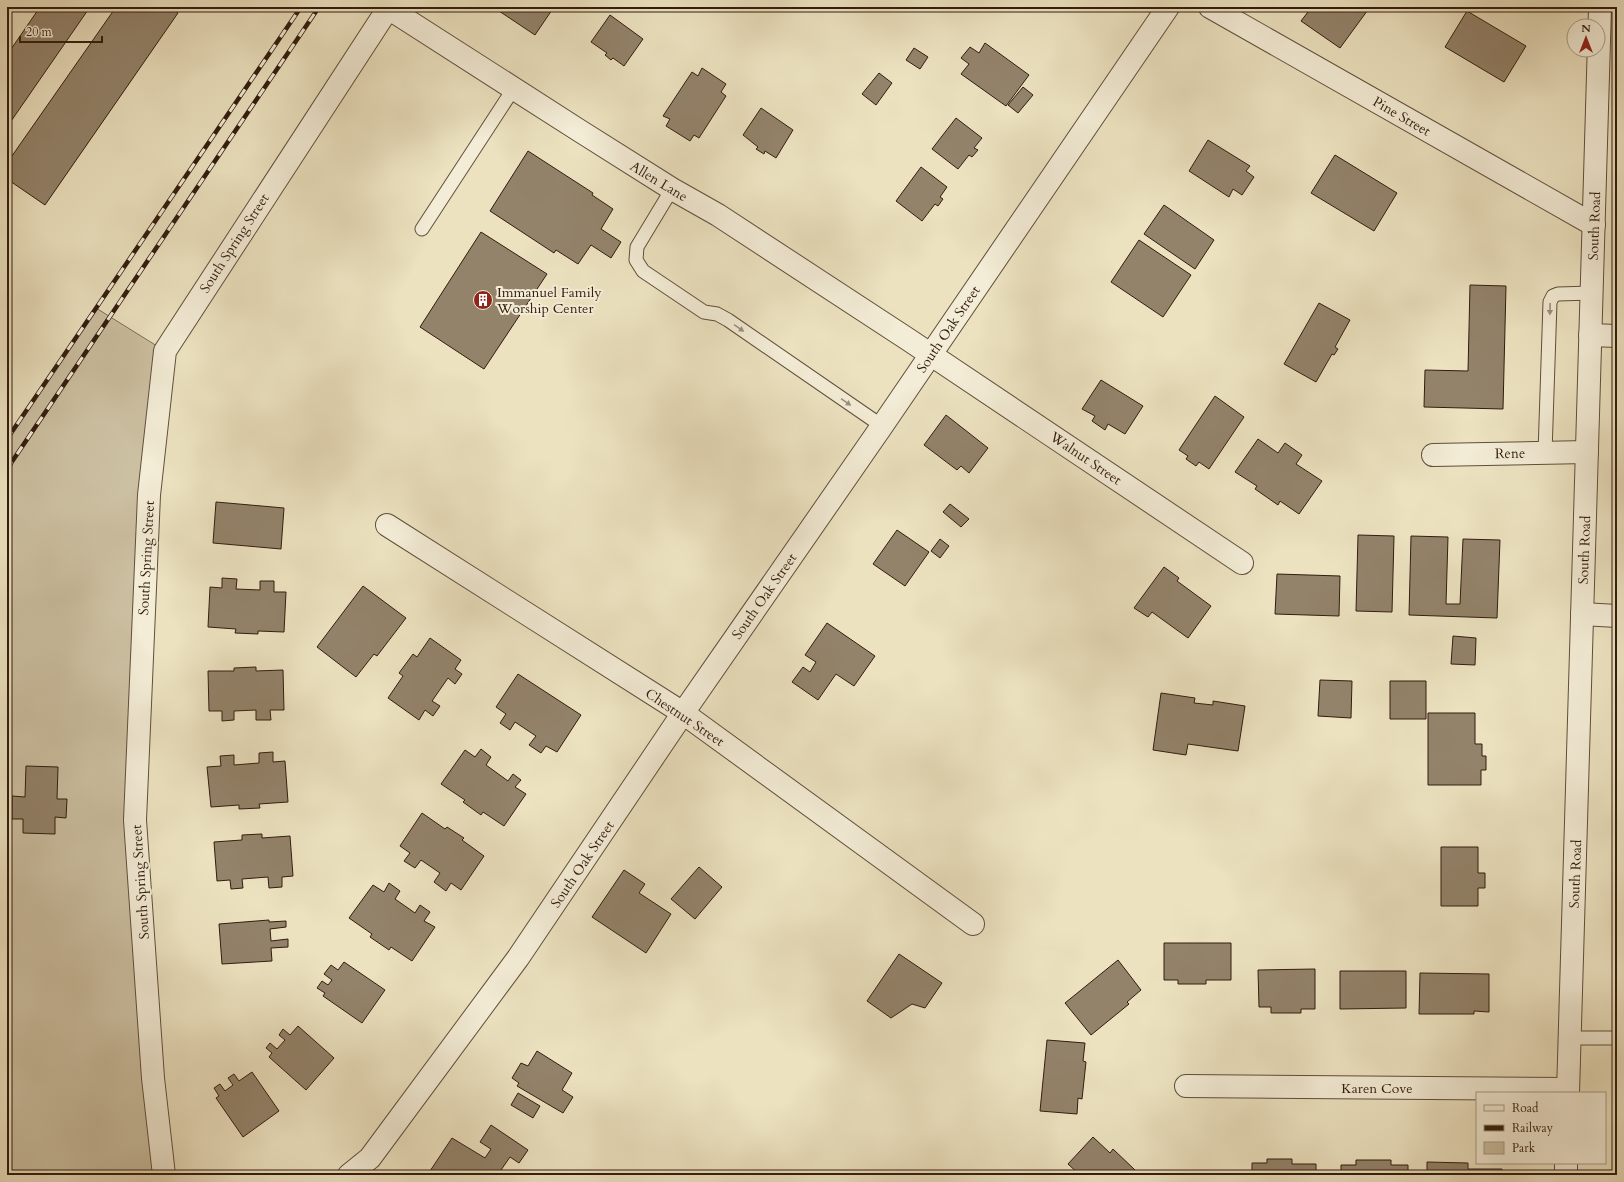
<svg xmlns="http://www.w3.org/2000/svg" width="1624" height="1182" viewBox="0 0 1624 1182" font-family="Cardo,serif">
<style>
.green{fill:#ccc0a2;stroke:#7f6e58}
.building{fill:#93836b;stroke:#321c0e}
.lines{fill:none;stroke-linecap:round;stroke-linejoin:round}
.service-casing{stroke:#604e3a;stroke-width:15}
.minor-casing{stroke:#604e3a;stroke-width:24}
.tertiary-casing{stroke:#604e3a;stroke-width:24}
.service{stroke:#f3ecd6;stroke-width:13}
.minor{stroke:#f3ecd6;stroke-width:22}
.tertiary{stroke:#f3ecd6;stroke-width:22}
.rail-casing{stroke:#321c0e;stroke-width:4.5}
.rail{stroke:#f3ecd6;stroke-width:3;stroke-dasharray:9;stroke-linecap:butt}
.oneway{fill:#9c8e7c}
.labels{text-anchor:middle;stroke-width:4;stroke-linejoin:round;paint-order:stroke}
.street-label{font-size:14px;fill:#321c0e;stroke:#f3ecd6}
.poi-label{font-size:14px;fill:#321c0e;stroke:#f3ecd6;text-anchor:start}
</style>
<rect width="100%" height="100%" fill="#ece2c0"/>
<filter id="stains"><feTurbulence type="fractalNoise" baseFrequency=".005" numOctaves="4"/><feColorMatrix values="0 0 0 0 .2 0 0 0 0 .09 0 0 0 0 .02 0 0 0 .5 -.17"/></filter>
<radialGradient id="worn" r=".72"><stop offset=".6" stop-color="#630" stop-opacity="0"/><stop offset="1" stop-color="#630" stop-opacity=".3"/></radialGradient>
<!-- green -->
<path class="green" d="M96,308L165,351L135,820L164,1175H7V439Z"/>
<!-- building -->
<path class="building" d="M40,7H90L7,127V55Z
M116,7H169L178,13L45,205L7,179V163Z
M501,7H554L535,35L499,11Z
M1310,7H1370L1340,48L1301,21L1311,8Z
M1467,11L1526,46L1504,82L1445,47Z
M610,15L643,39L624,66L613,58L611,60L605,55L607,53L591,42Z
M985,43L1029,75L1006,106L961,74L969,64L961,58L970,47L979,53Z
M914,48L928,57L920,69L906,60Z
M702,68L726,84L721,92L726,96L699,138L694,135L690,141L666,126L670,119L663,116L692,72L698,76Z
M879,73L892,83L876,105L862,94Z
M1023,87L1033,95L1018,113L1008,105Z
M761,108L793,130L776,158L765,151L764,154L756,149L758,147L743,135Z
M956,118L982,138L974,148L978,150L972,157L969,155L958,169L932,149Z
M1208,140L1250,166L1246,171L1254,177L1242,195L1233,189L1229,197L1189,171Z
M528,151L593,193L592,195L613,209L601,229L621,242L611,258L591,245L578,264L556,250L554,253L490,211Z
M1335,155L1397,193L1374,231L1311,193Z
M921,167L947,187L940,197L943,199L938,206L935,204L922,221L896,201Z
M1164,205L1214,240L1195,269L1144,234Z
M481,232L547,274L484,369L420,327Z
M1139,240L1191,275L1163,317L1111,282Z
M1470,285L1506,286L1503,409L1424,407L1425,370L1468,371Z
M1319,303L1350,320L1335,347L1338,349L1334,355L1332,354L1316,382L1284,364Z
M1101,380L1143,406L1125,434L1108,424L1105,430L1092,421L1095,416L1082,409Z
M1215,396L1244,417L1209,469L1199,462L1196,466L1186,459L1188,456L1179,450Z
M946,415L988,448L969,473L961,466L957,470L924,445Z
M1258,439L1278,453L1285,443L1302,455L1296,464L1322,481L1299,514L1280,501L1278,505L1255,489L1257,486L1235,472Z
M216,502L284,508L281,549L213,543Z
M950,504L969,519L961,527L943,512Z
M897,530L929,552L905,586L873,564Z
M1358,535L1394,536L1392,612L1356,611Z
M1411,536L1448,537L1446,604H1460L1463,539L1500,540L1497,618L1409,615Z
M940,539L949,546L940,558L931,551Z
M1164,567L1179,578L1177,581L1211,606L1188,638L1152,612L1148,617L1134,608Z
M1277,574L1340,576L1339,616L1275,614Z
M222,578L237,579L236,589L260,590V581H274V592H286L284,632L258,631V634L235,633L236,629L208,627L210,587L222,588Z
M363,586L406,618L377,656L374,654L356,677L317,647Z
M827,623L875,656L854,686L836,674L818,700L792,682L803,667L810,672L816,662L805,655Z
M1453,636L1476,638L1475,665L1451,664Z
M430,638L461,660L455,669L462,674L455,684L448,678L432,701L440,706L433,716L425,710L419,720L388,698L403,676L399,673L413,654L417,657Z
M256,667V671L283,670L284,710H270L271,720H256V710L234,711V720L222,721V711H209L208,671H234V668Z
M518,674L581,715L557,752L546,746L541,753L529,745L536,736L515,722L510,730L500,723L506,714L496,707Z
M1320,680L1352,681L1351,718L1318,716Z
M1390,681H1426V719H1390Z
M1161,693L1195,698L1194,703L1213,705V701L1245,706L1238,751L1188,744L1186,755L1153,750Z
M1428,713H1475V744H1482V756H1486V770H1481V785H1428Z
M481,749L491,757L486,765L508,781L513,774L521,780L515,787L526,794L504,826L483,812L481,815L463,802L465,800L441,784L465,750L475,757Z
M273,752V762L285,761L288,802L259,804L260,808L239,809V805L211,807L207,767L221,766L220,756L234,755V765L259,763V753Z
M26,766L58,767L57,799H67L66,818L55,817V834L23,833V819H12V796L25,797Z
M422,813L445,829L447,827L464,838L462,840L484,856L461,890L451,883L446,891L434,882L440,873L421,860L415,868L404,861L410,853L400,846Z
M262,834V838L290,836L293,876L282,877V887L269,888L268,877L242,879L243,888L231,889L230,880L217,881L214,842L242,840V835Z
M1441,847H1478V873H1485V888H1478V906H1441Z
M699,867L722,887L695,919L671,899Z
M624,870L645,884L639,893L671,914L646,953L592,917Z
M389,883L400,891L395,899L415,913L420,905L430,912L424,921L435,927L412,961L391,947L389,950L370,937L372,934L349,918L373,885L384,892Z
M269,920V922L286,921V927L270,929L271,941L288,939V947L271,948L272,961L222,964L219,924Z
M1164,943H1231V980H1206V984H1178V980H1164Z
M899,954L942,983L925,1008L912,1004L891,1018L867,1001Z
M1118,960L1141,990L1127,1002L1129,1004L1091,1035L1065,1003Z
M344,962L385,990L362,1023L323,996L325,993L317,988L322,981L328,985L332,980L324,974L331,965L338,970Z
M1315,969V1009H1301V1013H1271V1007H1259L1258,970Z
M1340,971H1406V1008L1340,1009Z
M1420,973L1489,974V1012L1474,1011V1014H1419Z
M298,1026L334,1058L306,1090L269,1057L272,1053L266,1048L270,1043L277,1049L285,1040L279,1035L283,1029L290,1035Z
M1047,1040L1085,1043L1083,1061L1086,1062L1082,1099L1078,1098L1077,1114L1040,1111Z
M537,1051L572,1073L562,1090L573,1097L563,1113L517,1086L519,1083L512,1078L521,1063L528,1066Z
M252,1072L279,1111L243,1137L216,1098L219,1096L214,1088L220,1084L225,1091L233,1085L228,1078L234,1074L239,1081Z
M518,1093L540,1106L533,1118L511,1105Z
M491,1125L528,1150L519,1163L510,1157L501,1170L509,1175L428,1174L452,1138L485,1158L491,1149L480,1142Z
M1093,1137L1110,1153L1113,1149L1135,1170L1132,1174L1133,1175H1080L1068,1164Z
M1267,1159H1292V1164H1316V1175H1252V1163H1267Z
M1356,1160H1391V1165H1408V1175H1341V1165H1356Z
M1427,1162L1468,1163V1169H1502V1175H1427Z"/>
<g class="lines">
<!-- service casing -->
<g class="service-casing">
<path id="service" d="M672,189L637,247L636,260L643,271L704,312L717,314L728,320L882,426
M422,229L514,88
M1545,453L1550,302L1553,296L1558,294L1592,293
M1570,1038H1617"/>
</g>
<!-- minor casing -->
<g class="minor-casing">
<path id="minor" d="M1210,7L1594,225
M388,8L580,131L672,189L718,215L909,340L1242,563
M1590,335L1617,336
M1433,455L1587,452
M387,525L683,713L973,924
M1582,614L1617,616
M1186,1086L1568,1089
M164,1175L153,1078L135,820L149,495L165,351L389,7"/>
</g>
<!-- tertiary casing -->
<g class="tertiary-casing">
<path id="tertiary" d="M1568,1093L1600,7
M349,1175L370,1158L518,958L683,713L882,426L1168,7
M1566,1175V1163"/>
</g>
<!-- service -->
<use href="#service" class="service"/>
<!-- minor -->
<use href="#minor" class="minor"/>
<!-- tertiary -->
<use href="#tertiary" class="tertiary"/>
<!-- rail casing -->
<g class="rail-casing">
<path id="rail" d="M7,439L301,7
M7,469L319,7"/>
</g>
<!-- rail -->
<use href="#rail" class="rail"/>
</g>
<!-- one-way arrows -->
<defs><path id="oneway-solid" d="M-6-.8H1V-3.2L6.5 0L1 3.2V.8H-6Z"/></defs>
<g class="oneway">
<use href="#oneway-solid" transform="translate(1550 309) rotate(91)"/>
<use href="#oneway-solid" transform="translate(739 328) rotate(35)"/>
<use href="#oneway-solid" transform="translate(846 402) rotate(35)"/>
</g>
<!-- icons -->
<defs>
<g id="building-disc" transform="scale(1)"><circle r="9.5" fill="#8f2418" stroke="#f3ecd6"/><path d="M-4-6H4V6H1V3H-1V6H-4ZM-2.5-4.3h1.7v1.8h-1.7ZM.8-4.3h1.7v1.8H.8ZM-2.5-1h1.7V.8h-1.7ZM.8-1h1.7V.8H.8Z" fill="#fff"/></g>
</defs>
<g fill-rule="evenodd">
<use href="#building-disc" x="483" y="300"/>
</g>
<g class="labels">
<!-- street labels -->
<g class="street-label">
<text transform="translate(1402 116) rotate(30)" y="5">Pine Street</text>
<text transform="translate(659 181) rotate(31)" y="5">Allen Lane</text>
<text transform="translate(1594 226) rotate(-88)" y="5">South Road</text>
<text transform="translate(234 243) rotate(-57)" y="5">South Spring Street</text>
<text transform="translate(948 329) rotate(-56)" y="5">South Oak Street</text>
<text transform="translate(1510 453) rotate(-1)" y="5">Rene</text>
<text transform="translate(1086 458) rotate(34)" y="5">Walnut Street</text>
<text transform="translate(1584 550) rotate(-88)" y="5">South Road</text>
<text transform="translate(146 558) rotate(-87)" y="5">South Spring Street</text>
<text transform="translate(764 596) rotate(-55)" y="5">South Oak Street</text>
<text transform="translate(685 717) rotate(34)" y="5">Chestnut Street</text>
<text transform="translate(582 864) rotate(-56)" y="5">South Oak Street</text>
<text transform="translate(1575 874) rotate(-88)" y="5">South Road</text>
<text transform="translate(140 882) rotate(-94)" y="5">South Spring Street</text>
<text x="1377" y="1093">Karen Cove</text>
</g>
<!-- poi labels -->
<g class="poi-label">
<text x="497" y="297">Immanuel Family<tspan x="497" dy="16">Worship Center</tspan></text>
</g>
</g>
<!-- margin -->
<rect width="1624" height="1182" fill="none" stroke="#ece2c0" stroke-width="24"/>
<rect x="8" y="8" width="1608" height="1166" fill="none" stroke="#321c0e" stroke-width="2"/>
<rect x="12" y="12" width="1600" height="1158" fill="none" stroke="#321c0e"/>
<!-- legend -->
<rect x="1476" y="1092" width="130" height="72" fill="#f3ecd6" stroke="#a69986"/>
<rect x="1484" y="1105" width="20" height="6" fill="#f3ecd6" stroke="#a69986"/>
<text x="1512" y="1112" font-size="12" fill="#321c0e">Road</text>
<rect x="1484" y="1125" width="20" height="6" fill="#321c0e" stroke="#a69986"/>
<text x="1512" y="1132" font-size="12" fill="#321c0e">Railway</text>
<rect x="1484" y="1142" width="20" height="12" fill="#ccc0a2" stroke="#a69986"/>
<text x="1512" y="1152" font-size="12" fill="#321c0e">Park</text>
<!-- north arrow -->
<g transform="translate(1586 38)"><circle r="19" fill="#f3ecd6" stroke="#a69986"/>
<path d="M0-3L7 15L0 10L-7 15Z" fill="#8f2418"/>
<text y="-6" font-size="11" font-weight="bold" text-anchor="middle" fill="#321c0e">N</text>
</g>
<!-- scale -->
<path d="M20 36v6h82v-6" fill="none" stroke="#321c0e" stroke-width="2"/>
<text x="26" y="36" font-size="12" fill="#321c0e" stroke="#f3ecd6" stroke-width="3" paint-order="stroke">20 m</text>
<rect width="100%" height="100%" filter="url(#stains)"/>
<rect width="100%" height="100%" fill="url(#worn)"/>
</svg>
